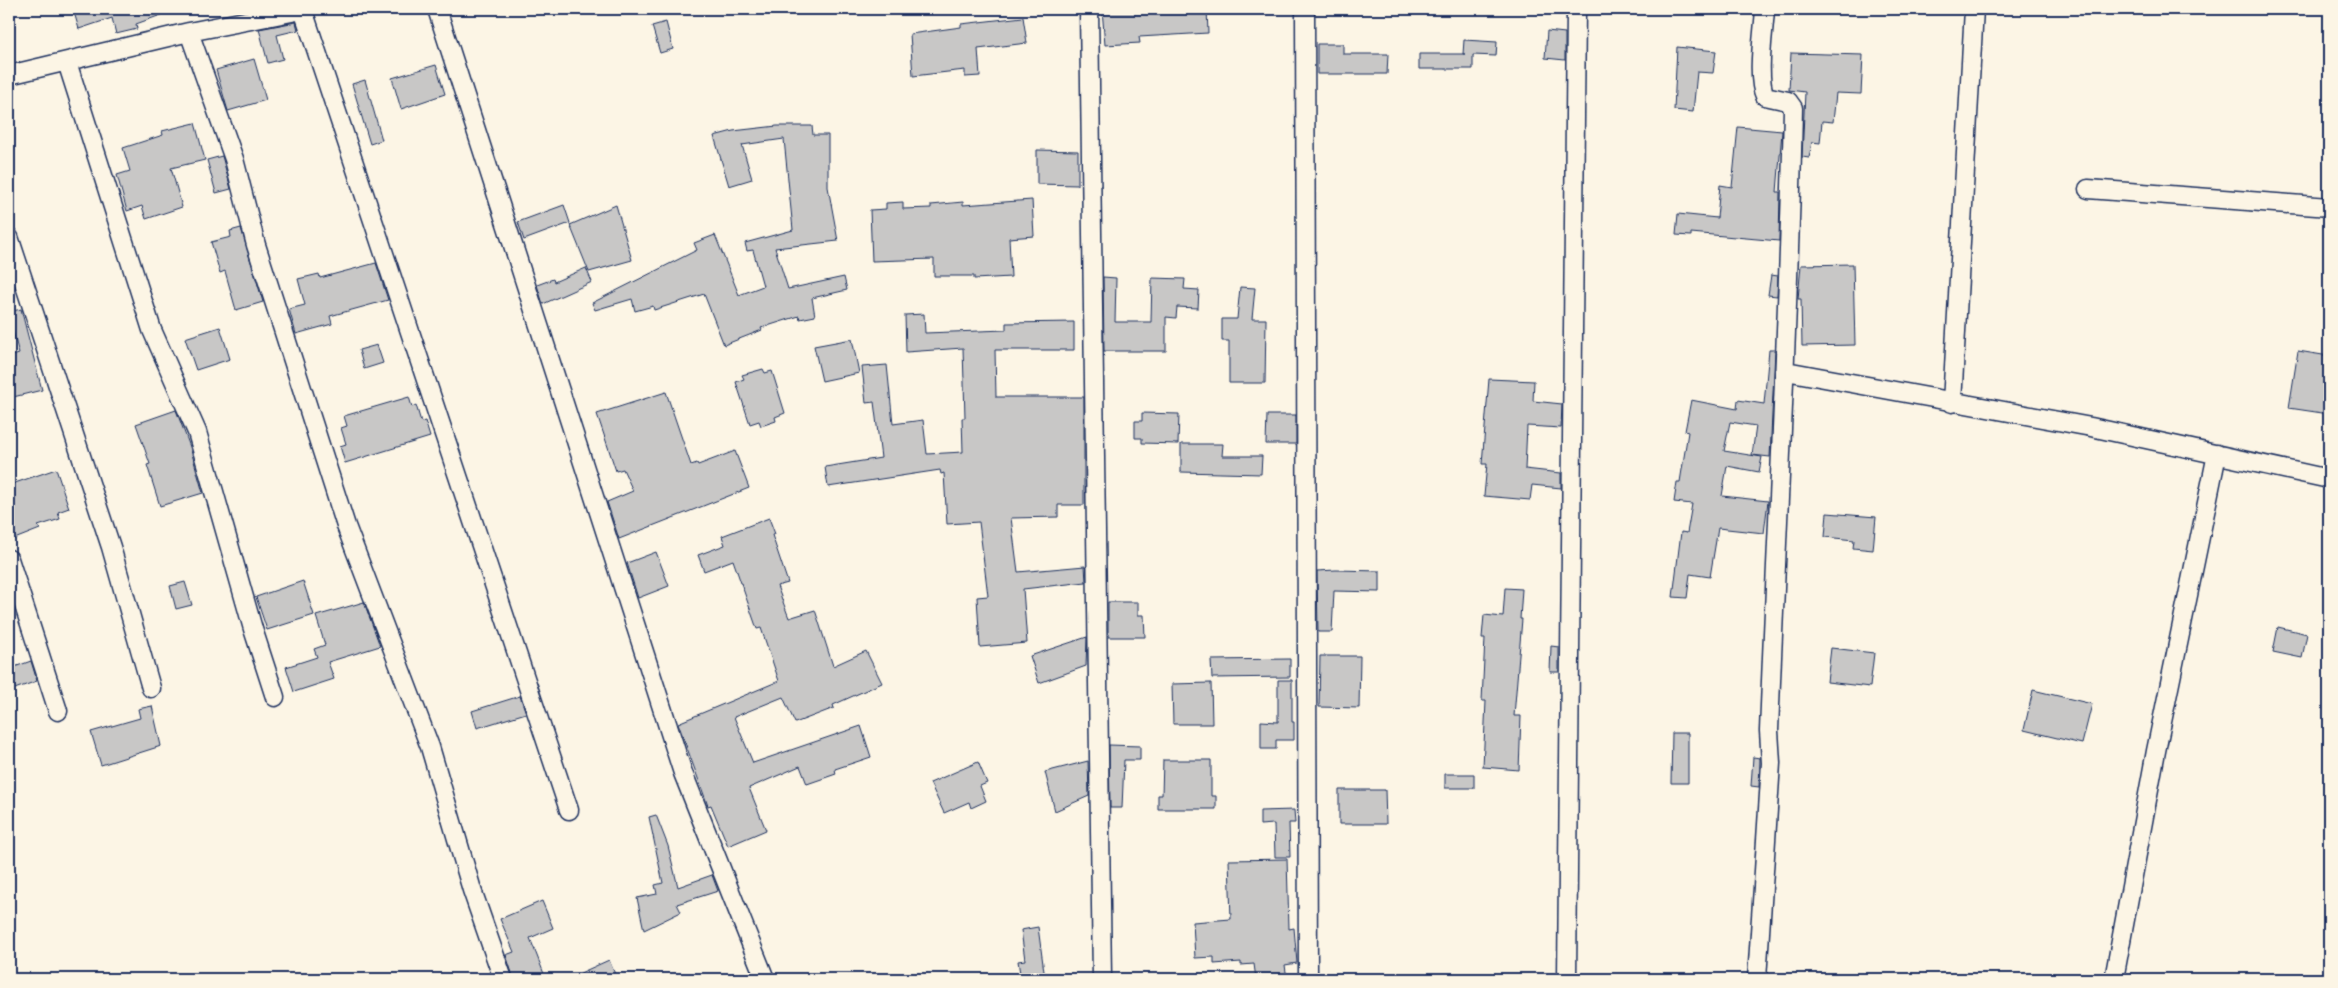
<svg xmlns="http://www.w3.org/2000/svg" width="2338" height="988" viewBox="0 0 2338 988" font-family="'Comic Neue',sans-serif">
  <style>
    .building { fill: #c8c7c6; stroke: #1b2f5e }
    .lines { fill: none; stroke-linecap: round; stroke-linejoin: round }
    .minor-casing { stroke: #1b2f5e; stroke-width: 21 }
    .minor { stroke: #fcf5e5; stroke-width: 18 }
  </style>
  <rect width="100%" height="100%" fill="#fcf5e5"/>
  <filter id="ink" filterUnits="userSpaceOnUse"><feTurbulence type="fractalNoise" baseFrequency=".02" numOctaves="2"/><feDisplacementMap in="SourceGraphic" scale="10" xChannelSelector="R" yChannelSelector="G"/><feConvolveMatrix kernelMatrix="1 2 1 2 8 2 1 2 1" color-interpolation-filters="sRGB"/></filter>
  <g filter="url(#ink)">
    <path class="building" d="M73 9H172V11L136 24 137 29 116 34 112 18 79 29Z
      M1102 9H1207L1208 33 1139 37 1140 43 1105 45Z
      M1023 17 1027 43 978 49 980 76 965 77V70L913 76 910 34 961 27V24Z
      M296 22 298 30 277 35 283 59 268 63 259 29Z
      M666 22 673 49 660 53 652 26Z
      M1547 31 1565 33V60L1545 58Z
      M1464 40 1497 42 1496 56 1473 55V69H1419V54H1465H1463Z
      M1317 44H1343V54H1388L1387 74H1317Z
      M1677 47 1716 51 1713 73 1697 72 1693 112 1674 110Z
      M1791 53 1863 55 1861 94 1836 93 1833 122 1822 121 1820 143 1812 142 1809 158 1802 157 1805 92 1789 90Z
      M254 59 266 100 228 111 216 70Z
      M436 65 445 94 401 109 392 78Z
      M365 80 382 140 370 144 352 84Z
      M195 123 205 160 171 168 182 207 146 219 142 206 127 211 117 175 130 171 123 148 163 135 162 131Z
      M777 126H812L813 135H828V187L838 241 775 248 788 289 844 277 847 290 812 298 815 316 800 319 799 316 761 328 762 330 724 345 704 294 654 310 653 306 635 311 632 299 595 310 592 303 697 250 694 243 715 235 739 295 763 286 753 250 747 251 745 243 793 230 784 139 742 145 752 179 729 186 714 136 733 131Z
      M1738 127 1782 131 1777 192H1780L1779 241 1691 233V236L1676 235 1678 214 1717 218 1720 185 1732 187Z
      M1037 150 1078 151V185L1037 184Z
      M222 156 231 189 216 193 207 160Z
      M1032 200 1034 236 1009 238 1011 277 974 279V276H934V259L872 261 870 210 886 209V203L903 202V209L931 208V205L963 202V205Z
      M564 205 570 223 524 240 518 222Z
      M616 205 632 260 589 272 570 225Z
      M241 228 263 302 236 310 225 271 220 273 211 242 231 237 230 231Z
      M376 263 388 300 330 316 332 324 296 334 289 309 305 305 298 279 319 274 320 278Z
      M1853 264 1855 345 1802 346 1801 299H1798L1801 265Z
      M586 268 592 282 543 304 537 285 553 279 554 282Z
      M1771 275 1778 276 1777 296 1768 295Z
      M1103 277 1116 278 1115 322H1151L1152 278 1185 279 1184 289 1199 290 1198 308 1177 307 1176 318 1166 317V351H1104Z
      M1240 287 1255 288 1252 319H1266L1265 383H1229V341H1222V319H1237Z
      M21 309 42 390 9 398V357L19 354 12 327H9V312Z
      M924 314 925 333 1006 330V323L1074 322V350H995L996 397H1084V505H1058V517L1011 518 1018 572 1085 566 1086 582 1023 589 1027 643 980 647 977 597 988 596 979 522 947 524 944 473 941 474 940 470 828 487 825 467 881 458 874 402 866 403 862 367 887 365 893 424 923 420 927 454 963 452 962 418H965L963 348 906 352 905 315Z
      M220 327 230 359 196 370 185 338Z
      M852 339 859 373 822 381 814 346Z
      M377 345 383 363 364 369 359 350Z
      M1769 350H1775L1770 457 1752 455 1756 426 1730 422 1724 451 1762 457 1759 472 1727 466 1722 496 1768 501 1764 533 1718 528 1710 577 1690 574 1687 598 1673 597 1681 532 1687 533 1692 504 1674 502 1677 482H1680L1688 432 1685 431 1691 400 1737 409 1738 400 1764 404Z
      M2298 351 2329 356V414L2289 408Z
      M763 369 765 373 772 371 785 413 775 417 776 421 761 426 759 421 750 424 736 382 744 379 742 375Z
      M1489 379 1534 381 1533 401 1562 404 1561 428 1527 426 1525 469 1561 473V488L1532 485 1530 500 1484 496 1487 464H1482Z
      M666 392 691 465 697 463 698 465 735 451 749 488 619 539 607 502 633 491 623 469 616 471 597 414Z
      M409 397 412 407 416 405 421 422 425 421 430 437 345 463 340 446 346 444 341 428 347 426 344 416Z
      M176 410 190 447 203 493 160 506 147 465 150 464 136 424Z
      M1142 413 1179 414 1178 444 1142 443V438H1135V421H1142Z
      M1267 415H1296V444H1266Z
      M1181 444H1223L1222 456H1262L1261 474 1181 472Z
      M56 469 69 508 58 512 60 519 38 526 40 529 12 540 9 530V485Z
      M1827 513 1876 517 1873 550 1853 548 1854 540 1825 537Z
      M769 518 775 534 772 535 788 583 777 586 789 618 815 610 833 666 866 651 882 683 833 705 834 708 795 723 783 697 734 717 753 763 861 726 871 757 835 769 836 774 807 784 800 766 749 788 766 830 728 846 711 805 708 806 678 723 779 681 761 628 757 629 733 560 704 571 698 555 725 545 722 536Z
      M656 552 669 586 638 598 627 563Z
      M1336 570 1380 571V592L1334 591 1332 632H1318L1317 571Z
      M303 581 314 615 267 630 256 597Z
      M185 582 192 605 176 609 170 586Z
      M1505 588 1522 589 1520 619H1522L1514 716H1521L1519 770 1483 767 1486 701H1482L1485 638H1482L1484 615 1503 617Z
      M364 602 380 646 328 662 334 679 294 692 286 667 317 657 314 649 325 645 316 616Z
      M1108 602H1138V615H1144L1145 637H1108Z
      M2278 627 2307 634 2302 658 2273 652Z
      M1087 637 1086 666 1039 683 1030 656Z
      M1551 646 1559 647V672H1550Z
      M1831 648 1874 653 1870 687 1827 682Z
      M1320 656H1360L1359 708 1319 707Z
      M1290 659V677L1212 678 1211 660Z
      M31 661 37 681 9 691V669Z
      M1278 680H1292V722H1294V740H1276V749H1261V721L1278 722Z
      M1211 683 1212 724H1173L1172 684Z
      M2033 690 2092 704 2082 744 2024 730Z
      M520 696 526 713 477 728 472 711Z
      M152 706 161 746 101 765 91 732 140 718 138 709Z
      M1672 733H1688V783H1671Z
      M1109 745 1140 746V760H1124L1122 808H1110Z
      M1753 757 1760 758 1759 787 1751 786Z
      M1163 760H1211V796H1216V809H1158V795H1162Z
      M1088 761 1089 796 1055 811 1045 772Z
      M978 762 987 783 980 786 986 801 971 808 969 802 944 813 930 783Z
      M1445 774H1474V788H1445Z
      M1339 790H1385L1386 824H1339Z
      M1294 810 1295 823H1289L1290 857H1275L1274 824 1260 825V811Z
      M656 815 668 846 678 887 712 875 718 891 677 904 681 912 644 930 637 898 657 894 655 885 663 883 649 817Z
      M1287 859 1289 929 1294 928 1297 963 1285 965 1287 979H1256L1254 964 1241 965V962L1214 964V957L1195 958 1193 922 1231 919 1229 860Z
      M542 901 553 928 530 938 546 979H514L506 955 514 952 500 919Z
      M1038 927 1045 979H1021L1018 961 1025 960 1021 930Z
      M609 960 617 979H567Z"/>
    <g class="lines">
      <defs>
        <path id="minor" d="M437 9 683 773 765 979
          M1089 9 1102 979
          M1305 9 1308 979
          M303 10 569 810
          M189 32 234 159 256 245 346 526 430 747 472 890 503 979
          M67 62 152 330 197 432 253 629 275 697
          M9 75 189 32 307 9
          M2088 189 2329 207
          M9 237 111 547 151 688
          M1786 371 2091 427 2329 479
          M1952 403 1974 9
          M9 559 58 711
          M1567 979 1576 9
          M1757 979 1771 763 1769 731C1777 523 1789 316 1793 108L1788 101 1765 96C1756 77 1764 30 1765 9
          M2114 979 2156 751 2217 454"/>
      </defs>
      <use href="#minor" class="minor-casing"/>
      <use href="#minor" class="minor"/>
    </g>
  </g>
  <rect width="2338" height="988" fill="none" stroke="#fcf5e5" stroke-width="30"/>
  <rect x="15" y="15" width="2308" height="958" fill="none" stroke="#1b2f5e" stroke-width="2" filter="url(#ink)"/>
</svg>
